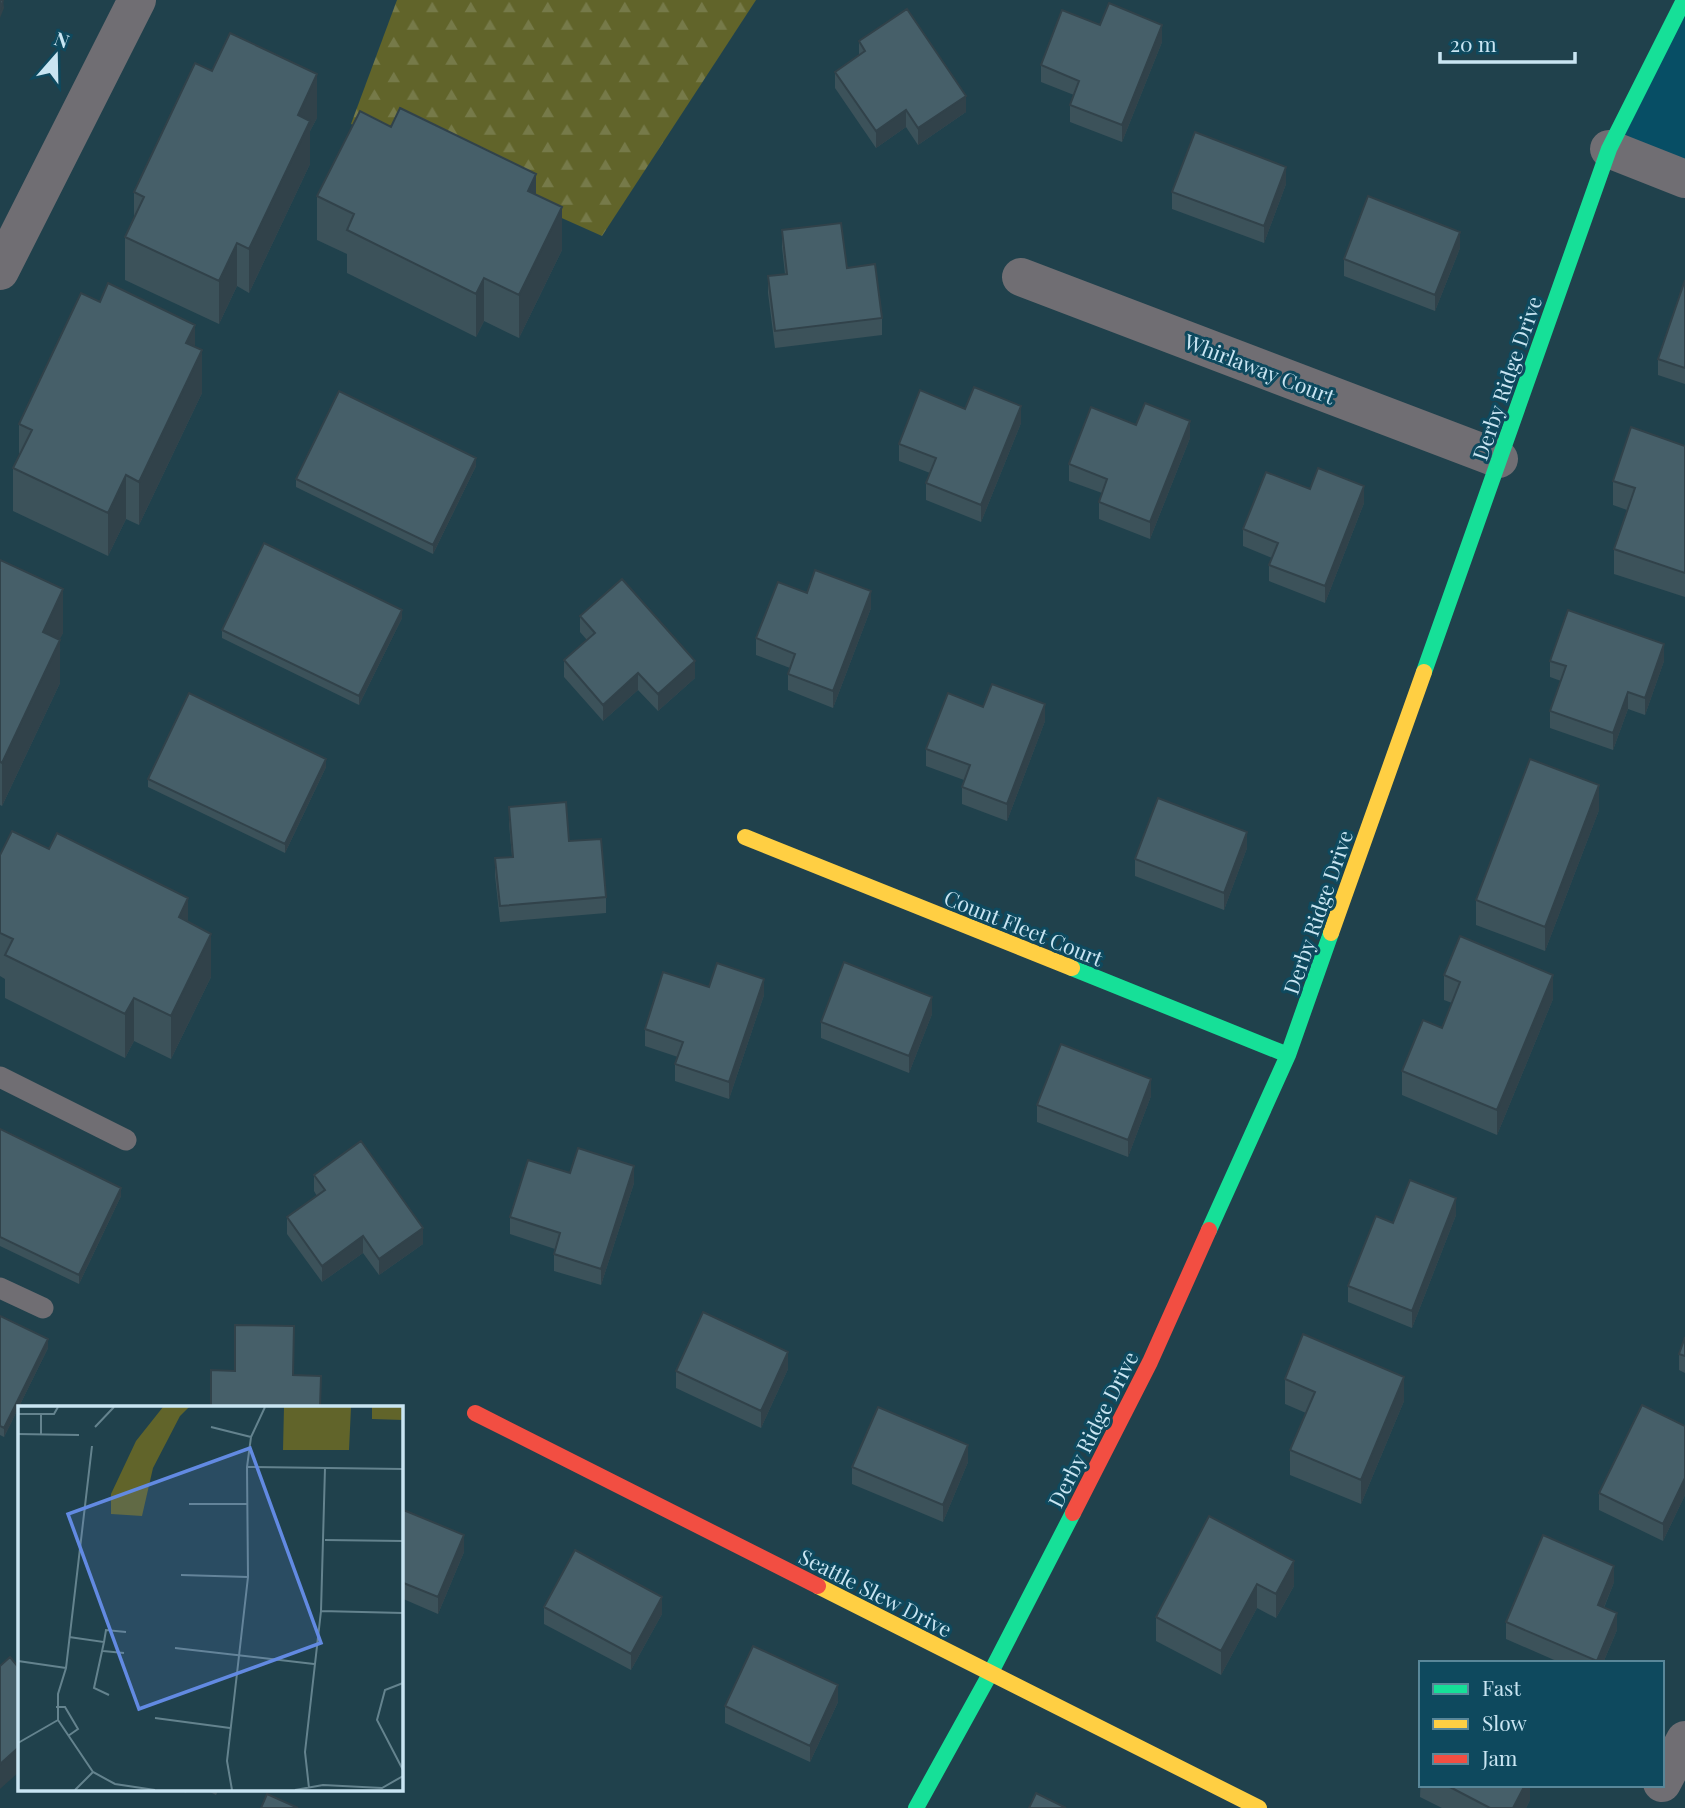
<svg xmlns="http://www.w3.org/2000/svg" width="1685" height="1808" viewBox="0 0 1685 1808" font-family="'Playfair Display',serif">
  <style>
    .built { fill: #074e65 }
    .forest { fill: url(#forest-firs) }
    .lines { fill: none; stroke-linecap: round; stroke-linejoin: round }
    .lane { stroke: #706e73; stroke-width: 21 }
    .street { stroke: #706e73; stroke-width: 38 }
    .fast { stroke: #16e098; stroke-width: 16 }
    .slow { stroke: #ffcf43; stroke-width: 16 }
    .jam { stroke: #f24e42; stroke-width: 16 }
    .wall { fill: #3c525a }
    .shaded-wall { fill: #31424a }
    .building { fill: #465f69; stroke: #31424a; stroke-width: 2 }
    .labels { text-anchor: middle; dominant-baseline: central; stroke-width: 6; stroke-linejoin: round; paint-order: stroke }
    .street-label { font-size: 21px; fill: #c9e5f2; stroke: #0e495e }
    .inset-road { fill: none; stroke: #64838e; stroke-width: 2 }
    .view { fill: #628ae2; fill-opacity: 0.15; stroke: #628ae2; stroke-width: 3.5 }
    .inset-edge { fill: none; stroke: #c9e5f2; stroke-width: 3.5 }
  </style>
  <defs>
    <pattern id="forest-firs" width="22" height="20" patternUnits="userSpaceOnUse" patternTransform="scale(1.75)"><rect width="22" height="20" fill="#61642a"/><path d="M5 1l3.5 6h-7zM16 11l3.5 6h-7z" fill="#767a49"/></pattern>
  </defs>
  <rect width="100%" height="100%" fill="#20414c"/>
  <path class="built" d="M1685 0V179L1609 149Z"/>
  <path class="forest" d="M397 0H756L602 236 351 124Z"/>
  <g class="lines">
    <path class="lane" d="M0 1077 126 1140
      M0 1288 43 1308"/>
    <path class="street" d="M1609 149 1685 179
      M0 271 137 0
      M1021 277 1499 459
      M1662 1783 1685 1740"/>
    <path class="fast" d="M1424 672 1609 149 1684 0
      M1072 968 1288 1055
      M1209 1230 1288 1055 1331 933
      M916 1808 990 1674 1073 1513"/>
    <path class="slow" d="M745 837 1072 968
      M1331 933 1424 672
      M818 1586 1259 1808"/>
    <path class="jam" d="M475 1413 818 1586
      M1073 1513 1150 1362 1209 1230"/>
  </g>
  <path class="wall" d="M859 41 966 112 918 145 906 127 876 148 835 88V72L859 55Z
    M1162 42 1122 142 1070 122V105L1074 95 1041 82V65Z
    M317 118 310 131V164L249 293 237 286 219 324 125 280V237L134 219V192Z
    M1286 184 1264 243 1172 209V192Z
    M536 194 562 250 519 338 484 321 476 337 347 273V254L317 240V196Z
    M782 230 847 268 882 318V335L775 348 768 293V276L785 274 782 247Z
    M1460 248 1435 311 1344 276V259Z
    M1685 280V384L1658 375V359Z
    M195 347 202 393 139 525 126 519 108 556 13 511V468L19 456V424Z
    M965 409 1021 423 981 522 926 500V483L930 473 899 461V444Z
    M1136 425 1190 438 1150 539 1099 519V502L1102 493 1069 481V464Z
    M1685 446V597L1614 574V549L1627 510 1613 505V481Z
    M476 466 433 554 296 487V479Z
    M1310 489 1364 503 1325 603 1269 581V565L1272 558 1243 546V529Z
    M0 560 63 633 59 639 60 683 2 806 0 805Z
    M807 593 871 608 833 708 788 690V674L790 668 756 655V638Z
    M580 616 695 678 658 711 638 690 603 721 564 677V660L587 640 580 632Z
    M402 618 359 705 222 638V630Z
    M1550 661H1664L1645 715 1628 709 1613 750 1550 728V711L1561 681 1550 677Z
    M983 707 1045 721 1007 821 962 804V787L964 780 926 766V749Z
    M326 767 285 853 148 787V779Z
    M509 807 569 841 606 897V913L500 922 495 875V858L512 857 509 824Z
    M1599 810 1545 951 1476 925V900Z
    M1247 848 1224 910 1135 876V859Z
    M0 855 188 922 211 977 171 1059 134 1041 125 1058 5 998V979L0 976Z
    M1444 975 1553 999 1497 1135 1402 1095V1071L1442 1028 1452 1003 1444 1000Z
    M709 987 764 995 729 1099 675 1081V1064L678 1057 645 1046V1029Z
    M932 1014 909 1073 821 1038V1022Z
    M1151 1096 1128 1157 1037 1122V1105Z
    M0 1129 121 1196 79 1284 0 1246Z
    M570 1173 634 1183 601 1285 554 1271V1254L555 1249 510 1234V1217Z
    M314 1175 423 1244 379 1275 363 1253 322 1282 287 1234V1217L317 1196 314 1191Z
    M1456 1215 1412 1328 1348 1302V1286L1393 1223Z
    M0 1316 48 1348 4 1437 0 1435Z
    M1685 1337V1373L1679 1370V1354Z
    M788 1369 761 1428 676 1388V1371Z
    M1285 1379 1404 1401 1361 1504 1290 1475V1450L1306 1413 1285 1404Z
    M1685 1426V1495L1663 1541 1599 1510V1493Z
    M968 1462 943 1522 852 1484V1467Z
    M401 1509 464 1552 438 1614 401 1598Z
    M1209 1516 1294 1586 1276 1618 1257 1608 1221 1675 1156 1641V1617Z
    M1614 1582 1604 1608 1617 1630 1603 1663H1561L1506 1639V1622Z
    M544 1607 662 1614 631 1670 544 1624Z
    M838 1702 810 1762 725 1723V1706Z
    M1421 1771V1785H1530V1800L1526 1808H1442L1420 1797Z
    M177 1789H188L186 1793Z
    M204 1789H219L216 1795Z"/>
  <path class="shaded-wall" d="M3 0 4 8 0 18V10Z
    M1162 25V42L1122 142V125Z
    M317 74V118L310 131V164L249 293V249L298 115Z
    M966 96V112L918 145V128Z
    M906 110V127L876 148V131Z
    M1286 167V184L1264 243V226Z
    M536 174V217L528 191Z
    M562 207V250L519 338V295Z
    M1460 232V248L1435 311V295Z
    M237 243V286L219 324V281Z
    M484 278V321L476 337V294Z
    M195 325V364L202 350V393L139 525V482L186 343Z
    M1021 406V423L981 522V505Z
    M1190 421V438L1150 539V522Z
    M476 458V466L433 554V545Z
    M126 475V519L108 556V513Z
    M1364 486V503L1325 603V586Z
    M63 589V633L43 675V632Z
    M871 591V608L833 708V691Z
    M402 610V618L359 705V696Z
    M60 640V683L2 806V763Z
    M1664 644V661L1645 715V698Z
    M695 661V678L658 711V694Z
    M638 673V690L603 721V705Z
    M1628 692V709L1613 750V733Z
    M1045 704V721L1007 821V804Z
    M326 759V767L285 853V844Z
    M1599 785V810L1545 951V927Z
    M1247 832V848L1224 910V893Z
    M188 898V941L179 917Z
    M211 934V977L171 1059V1016Z
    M1553 975V999L1497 1135V1110Z
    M764 979V995L729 1099V1082Z
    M932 997V1014L909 1073V1056Z
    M134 998V1041L125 1058V1014Z
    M1151 1079V1096L1128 1157V1140Z
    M634 1166V1183L601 1285V1269Z
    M121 1188V1196L79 1284V1275Z
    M1456 1198V1215L1412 1328V1311Z
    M423 1228V1244L379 1275V1259Z
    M363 1236V1253L322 1282V1266Z
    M48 1339V1348L4 1437V1428Z
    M788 1352V1369L761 1428V1411Z
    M1404 1377V1401L1361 1504V1480Z
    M968 1445V1462L943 1522V1505Z
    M1685 1478V1495L1663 1541V1524Z
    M464 1535V1552L438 1614V1597Z
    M1294 1561V1586L1276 1618V1594Z
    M1614 1566V1582L1598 1622V1605Z
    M1257 1584V1608L1221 1675V1651Z
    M662 1597V1614L631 1670V1654Z
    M1617 1613V1630L1603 1663H1597Z
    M838 1685V1702L810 1762V1746Z
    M19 1747V1772L0 1789V1764Z
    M1525 1785H1530V1800L1526 1808H1513Z"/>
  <path class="building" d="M0 0H3L0 10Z
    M1109 3 1162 25 1122 125 1070 105 1079 81 1041 65 1062 10 1100 25Z
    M907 9 966 96 918 128 906 110 876 131 835 72 865 51 859 41Z
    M230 33 317 74 298 115 310 121 249 249 237 243 219 281 125 237 144 197 134 192 195 63 212 71Z
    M400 108 536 174 528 191 562 207 519 295 484 278 476 294 347 230 354 214 317 196 360 111 391 127Z
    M1195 132 1286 167 1264 226 1172 192Z
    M1368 196 1460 232 1435 295 1344 259Z
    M841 223 847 268 875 264 882 318 775 331 768 276 787 274 782 230Z
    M1685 280V368L1658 359Z
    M108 283 195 325 186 343 202 350 139 482 126 475 108 513 13 468 32 430 19 424 81 293 100 302Z
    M974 387 1021 406 981 505 926 483 936 458 899 444 920 390 965 409Z
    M339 391 476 458 433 545 296 479Z
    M1145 403 1190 421 1150 522 1099 502 1107 479 1069 464 1091 407 1136 425Z
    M1631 427 1685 446V573L1614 549 1635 488 1613 481Z
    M1318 468 1364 486 1325 586 1269 565 1278 543 1243 529 1266 472 1310 489Z
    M264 543 402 610 359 696 222 630Z
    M0 560 63 589 43 632 60 640 2 763 0 762Z
    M815 570 871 591 833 691 788 674 795 654 756 638 778 582 807 593Z
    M622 579 695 661 658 694 638 673 603 705 564 660 595 633 580 616Z
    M1568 610 1664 644 1645 698 1628 692 1613 733 1550 711 1566 666 1550 661Z
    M992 684 1045 704 1007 804 962 787 970 765 926 749 948 693 983 707Z
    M189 693 326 759 285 844 148 779Z
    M1530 759 1599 785 1545 927 1476 900Z
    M1158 798 1247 832 1224 893 1135 859Z
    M566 802 569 841 601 839 606 897 500 906 495 858 513 857 509 807Z
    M12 831 49 849 57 833 188 898 179 917 211 934 171 1016 134 998 125 1014 5 955 13 939 0 933V855Z
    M1460 936 1553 975 1497 1110 1402 1071 1423 1020 1442 1028 1460 982 1444 975Z
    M844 962 932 997 909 1056 821 1022Z
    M717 963 764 979 729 1082 675 1064 683 1042 645 1029 663 972 709 987Z
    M1061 1044 1151 1079 1128 1140 1037 1105Z
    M0 1129 121 1188 79 1275 0 1237Z
    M361 1141 423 1228 379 1259 363 1236 322 1266 287 1217 325 1190 314 1175Z
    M578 1148 634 1166 601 1269 554 1254 560 1233 510 1217 528 1160 570 1173Z
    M1410 1180 1456 1198 1412 1311 1348 1286 1376 1216 1393 1223Z
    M703 1312 788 1352 761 1411 676 1371Z
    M0 1316 48 1339 4 1428 0 1426Z
    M235 1325 294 1326 293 1375 321 1376 320 1407H211V1370L235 1371Z
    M1303 1334 1404 1377 1361 1480 1290 1450 1315 1392 1285 1379Z
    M1685 1337V1356L1679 1354Z
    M1642 1405 1685 1426V1478L1663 1524 1599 1493Z
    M878 1407 968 1445 943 1505 852 1467Z
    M401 1509 464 1535 438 1597 401 1582Z
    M1209 1516 1294 1561 1276 1594 1257 1584 1221 1651 1156 1617Z
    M1543 1535 1614 1566 1598 1605 1617 1613 1597 1661 1506 1622Z
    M575 1550 662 1597 631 1654 544 1607Z
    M753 1646 838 1685 810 1746 725 1706Z
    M10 1657 19 1668V1747L0 1764V1666Z
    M1446 1785H1525L1513 1808H1490Z
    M1036 1793 1066 1808H1029Z
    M267 1794 298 1808H261Z"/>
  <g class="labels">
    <g class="street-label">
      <text transform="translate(1260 368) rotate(21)">Whirlaway Court</text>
      <text transform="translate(1506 378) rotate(-71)">Derby Ridge Drive</text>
      <text transform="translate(1317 912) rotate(-71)">Derby Ridge Drive</text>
      <text transform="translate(1024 927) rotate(22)">Count Fleet Court</text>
      <text transform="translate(1092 1429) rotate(-63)">Derby Ridge Drive</text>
      <text transform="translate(876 1592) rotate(27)">Seattle Slew Drive</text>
    </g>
  </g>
  <g transform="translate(18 1406)">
    <rect width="385" height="385" fill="#20414c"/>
    <path d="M145 1H171L162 10 135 62 124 110 93 108V88L118 35Z" fill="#61642a"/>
    <path d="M266 1H333L331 44H265ZM354 1H385V14L354 13Z" fill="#61642a"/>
    <path class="inset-road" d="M0 8H36L40 1M23 8V29M77 21 96 1M193 21 233 31M0 28 61 29M74 40 48 262 40 288V314L75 366 97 378 137 384M229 61 385 63M171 98H230M307 134 385 135M163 169 230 171M303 205 385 207M51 231 86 236 76 282 91 289M86 236 88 224 108 226M157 242 296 258M85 245 106 247M0 255 48 262M385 277 367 284 359 314 385 364M38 301H47L60 323 50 330M137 312 212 322M0 337 40 314M291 382 287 346 303 205 307 62M57 384 75 366M214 384 209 355 230 171 229 61 233 31 247 1M277 384 305 379 364 382 385 370"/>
    <path class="view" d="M232 42 303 237 121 303 50 108Z"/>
    <rect width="385" height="385" class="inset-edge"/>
  </g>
  <rect x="1419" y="1661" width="245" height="126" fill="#0e495e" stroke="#598799" stroke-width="2"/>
  <rect x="1433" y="1684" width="35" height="10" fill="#16e098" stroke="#598799" stroke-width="2"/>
  <text x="1482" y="1696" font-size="21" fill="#c9e5f2">Fast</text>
  <rect x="1433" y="1719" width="35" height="10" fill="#ffcf43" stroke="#598799" stroke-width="2"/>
  <text x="1482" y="1731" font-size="21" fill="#c9e5f2">Slow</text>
  <rect x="1433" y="1754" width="35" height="10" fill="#f24e42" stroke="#598799" stroke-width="2"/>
  <text x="1482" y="1766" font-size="21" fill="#c9e5f2">Jam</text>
  <g transform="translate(56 56) rotate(20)" stroke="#0e495e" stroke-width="5" paint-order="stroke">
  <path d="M0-5L12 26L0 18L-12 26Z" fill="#c9e5f2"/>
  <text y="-10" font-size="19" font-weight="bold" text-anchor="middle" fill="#c9e5f2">N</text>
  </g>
  <path d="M1440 52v10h135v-10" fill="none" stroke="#c9e5f2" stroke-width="3.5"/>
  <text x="1450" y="52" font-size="21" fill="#c9e5f2" stroke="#0e495e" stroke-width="5" paint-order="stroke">20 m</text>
</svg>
